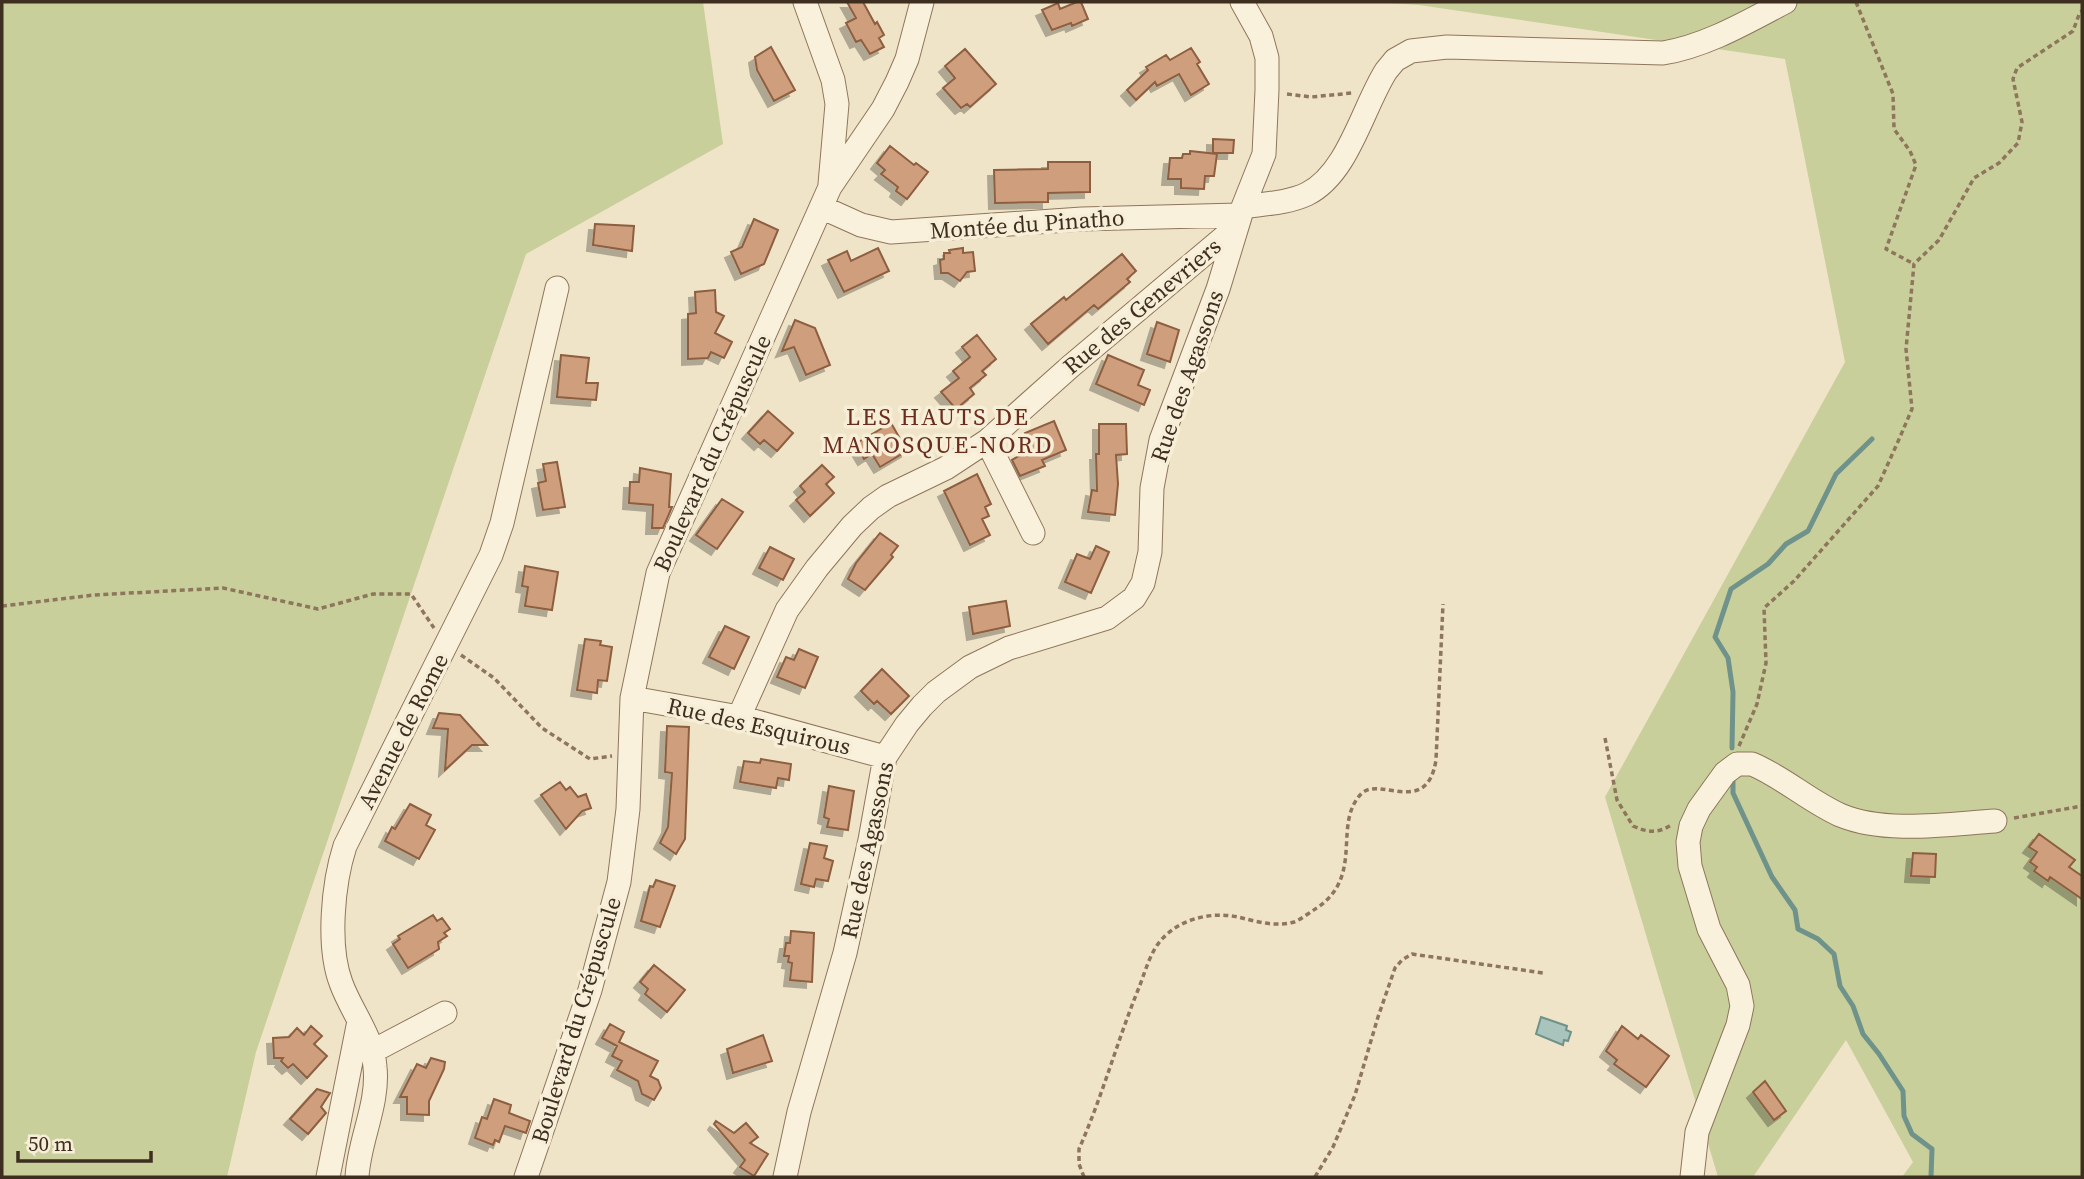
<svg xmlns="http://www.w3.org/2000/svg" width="2084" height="1179" viewBox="0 0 2084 1179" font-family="'Source Serif 4',serif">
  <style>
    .green { fill: #c9cf9b }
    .water { fill: #a9c4bc; stroke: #6f938a; stroke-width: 2 }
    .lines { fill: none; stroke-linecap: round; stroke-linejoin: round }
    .stream { stroke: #6f938a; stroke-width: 5 }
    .building { fill: #cf9f7d; stroke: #8d5f41; stroke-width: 2; filter: url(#shadow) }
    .minor-casing { stroke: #8d765c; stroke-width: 25 }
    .path { stroke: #8d765c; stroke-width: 3.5; stroke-dasharray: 5 3.5; stroke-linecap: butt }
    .minor { stroke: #faf1dc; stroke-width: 23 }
    .labels { text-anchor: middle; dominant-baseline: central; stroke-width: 7; stroke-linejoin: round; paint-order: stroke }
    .street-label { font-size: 23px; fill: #3d2e20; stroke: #f7eed8 }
    .neighbourhood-label { font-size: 24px; letter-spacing: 2px; fill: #6b2e1e; stroke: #f7eed8 }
  </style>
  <defs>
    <filter id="shadow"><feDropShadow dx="-6" dy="6" stdDeviation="0" flood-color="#0004"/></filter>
  </defs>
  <rect width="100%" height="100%" fill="#f0e4c8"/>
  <path class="green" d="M2 2H703L723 144 526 254 256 1052 227 1177H2Z
    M1373 2H2082V1177H1902L1913 1162 1846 1040 1753 1177H1718L1605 797 1845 362 1785 59 1419 5Z"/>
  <path class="water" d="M1541 1017 1567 1026 1566 1030 1571 1032 1568 1041 1564 1040 1563 1045 1536 1034Z"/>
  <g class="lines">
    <path class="stream" d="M1732 748 1733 692 1728 658 1715 637 1731 589 1768 564 1786 544 1808 531 1836 474 1872 439
      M1733 780V793L1772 877 1795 910 1798 929 1818 939 1834 954 1840 986 1853 1006 1863 1034 1879 1054 1903 1091 1904 1116 1912 1134 1932 1149 1931 1177"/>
  </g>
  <path class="building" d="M847 2H863L875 24 877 22 884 35 879 38 884 47 870 54 861 40 856 42 846 23 856 18Z
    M1077 2H1081L1088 19 1072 26 1071 23 1052 30 1042 10 1058 3 1060 9Z
    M771 47 795 90 774 101 757 70 755 57Z
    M1191 48 1200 62 1197 64 1209 84 1191 95 1179 74 1157 86 1155 82 1136 100 1127 90 1148 70 1146 67 1166 55 1170 60Z
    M965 49 996 84 970 107 967 104 961 108 943 88 955 78 945 66Z
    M1213 139 1234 140 1233 153H1213Z
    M890 146 914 165 916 163 928 172 907 199 896 191 898 187 881 174 885 170 877 163Z
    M1190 151 1217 154 1214 176H1205L1204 189 1181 188V179H1168L1170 158H1182L1183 154H1190Z
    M1048 162H1090V192L1048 193V202L995 203 994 170 1048 169Z
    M754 219 778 230 764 264 741 274 731 252 742 247Z
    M595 224 634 226 632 251 593 245Z
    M878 248 889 271 844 292 828 260 847 251 851 261Z
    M963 248V253L973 252 975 271 967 272 960 281 948 273H941L940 260 944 259V253H950L949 250Z
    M1122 254 1136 271 1127 279 1130 282 1098 309 1094 305 1048 344 1031 324 1064 297 1066 300Z
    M715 290 716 312 724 316 715 333 732 342 724 358 711 352 708 358 688 359V314L696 313 695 292Z
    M795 320 815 328 830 365 806 375 794 347 782 351Z
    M1157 322 1179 330 1170 362 1147 354Z
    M977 335 996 359 982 371 986 375 970 388 974 394 956 409 941 392 959 378 953 371 970 357 962 347Z
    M561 355 589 358 586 383H598L596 400 557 397Z
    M1108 355 1144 370 1138 385 1150 390 1144 405 1096 384Z
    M768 411 793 433 777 451 764 440 760 444 748 433Z
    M1054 421 1066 450 1042 460 1045 466 1020 476 1012 460 1031 449 1025 433Z
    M891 423 907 451 880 467 872 454 864 459 855 444Z
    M1099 424H1126L1127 454 1116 455 1118 484 1115 515 1088 512 1092 490 1097 491 1096 454H1099Z
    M557 462 565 507 543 510 538 483 546 481 543 464Z
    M822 465 834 477 826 484 834 493 810 516 796 500 805 492 800 486Z
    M640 468 671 474 669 507H672L663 528H652L653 505 629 503 630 482H639Z
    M977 474 991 504 985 507 989 516 982 519 990 535 970 545 944 491Z
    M722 499 743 512 717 549 696 535Z
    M880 533 898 546 891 555 893 557 865 590 848 579 856 563Z
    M1096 546 1109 552 1091 593 1065 582 1077 554 1090 559Z
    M770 547 794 559 783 580 759 568Z
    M525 566 558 572 552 610 525 606 528 587 522 586Z
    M1006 601 1010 626 973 634 969 607Z
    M725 626 749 637 734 669 709 657Z
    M585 639 601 641 600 645 612 647 607 681 598 680 597 693 577 690Z
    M799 649 818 657 805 688 777 677 786 657 794 660Z
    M882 669 909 696 891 714 877 701 874 704 861 691Z
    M439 713 460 715 487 745H472L445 770 448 729 433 728Z
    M667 726 689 727 685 839 676 854 660 843 668 827 672 773 665 772Z
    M761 759 791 764 789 780 778 778 776 788 740 782 744 761 760 763Z
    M560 782 566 790 570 787 578 797 586 794 591 808 582 811 566 829 541 795Z
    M829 786 854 791 848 830 827 827 829 819 824 817Z
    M410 804 431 815 426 825 435 830 419 859 385 841 392 827 395 829Z
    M2039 834 2075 860 2069 867 2082 876V899L2050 877 2048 881 2034 871 2037 867 2030 862 2037 852 2029 847Z
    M810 843 827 846 824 858 833 861 828 881 816 879 814 887 801 884Z
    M1913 853 1936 854 1935 877 1911 876Z
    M656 880 675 886 660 927 641 921 650 886 653 887Z
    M433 915 437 921 442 918 450 929 444 933 447 936 438 942 439 949 408 968 393 944 400 939 398 936Z
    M791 931 814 933 812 982 790 980 792 963 788 962 789 956H784L786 943H790Z
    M654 965 685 990 667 1012 645 994 648 989 640 982Z
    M610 1024 624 1032 619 1042 658 1061 650 1076 658 1080 661 1088 654 1100 642 1094 638 1081 617 1070 622 1061 612 1056 617 1046 602 1038Z
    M311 1026 322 1036 314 1044 327 1056 307 1078 293 1064 288 1068 281 1061 283 1058H274L273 1038 289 1037 297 1028 304 1035Z
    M1622 1026 1638 1039 1641 1035 1669 1056 1646 1087 1614 1064 1617 1060 1606 1051Z
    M763 1035 772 1061 733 1073 727 1049Z
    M431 1058 445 1062 444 1069 429 1101V1115L407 1114V1097H400L417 1064 426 1068Z
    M1765 1081 1786 1111 1774 1120 1753 1092Z
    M317 1089 330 1093 321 1107 326 1113 308 1134 290 1119Z
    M494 1099 511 1105 509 1113 530 1121 526 1133 505 1126 499 1142 495 1140 493 1145 475 1138 482 1117 487 1119Z
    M716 1121 734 1133 746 1123 758 1137 750 1143 768 1154 754 1176 740 1167 745 1160 714 1124Z"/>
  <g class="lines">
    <defs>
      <path id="minor" d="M805 2 833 80 837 104 830 184
        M1242 2 1261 36 1267 58V90L1264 154 1243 207
        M821 207 861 225 891 232 1082 219 1239 215
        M987 441 1033 533
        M632 698 739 717 885 757
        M739 717 787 610 817 568 852 526 871 508 888 496 946 468 987 441 1071 366 1235 228
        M373 1051 445 1013
        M328 1177 359 1021
        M357 1177C359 1140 379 1104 375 1067 373 1037 351 1011 341 983 327 946 333 883 345 846L491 555 502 523 557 288
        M526 1177 590 990 619 882 628 809 632 698 658 573 830 187 883 109 897 82 907 59 922 2
        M785 1177 799 1112 845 953 870 840 885 757 907 724 922 706 936 692 970 667 1009 648 1107 618 1134 598 1143 583 1150 552 1152 488 1161 440 1218 289 1243 207C1263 204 1288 203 1307 194 1348 174 1363 107 1386 71L1395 60 1411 51 1447 47 1663 53C1706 46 1747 22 1785 2
        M1692 1177 1697 1132 1738 1025 1742 1006 1738 985 1709 929 1690 866 1688 842 1691 826 1699 809 1725 773 1737 764H1752C1783 777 1809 801 1840 815 1885 834 1948 824 1995 821"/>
    </defs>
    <use href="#minor" class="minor-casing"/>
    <path class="path" d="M1856 2 1893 94 1894 129 1910 151 1916 165 1886 249 1914 264
      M1287 94 1311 97 1352 93
      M2 606 94 595 223 588 318 609 373 594H411L434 628
      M461 655 494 678 542 728 590 759 612 756
      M1605 738 1617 800 1633 826C1646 832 1658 834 1671 825
      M1739 746 1757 704 1766 663 1764 608 1794 581 1878 486 1900 437 1912 409 1906 349 1914 264 1939 240 1974 178 1999 163 2018 143 2022 122 2013 79 2017 68 2073 31 2080 12 2082 11
      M2014 818 2082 806
      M1084 1177 1079 1164V1149C1102 1097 1117 1042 1138 990 1145 973 1150 951 1163 938 1183 917 1215 911 1242 918 1258 922 1277 927 1294 922 1302 919 1310 912 1317 908 1365 875 1332 825 1361 794 1379 775 1427 818 1436 760L1443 604
      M1315 1177 1333 1147 1355 1095 1378 1017 1395 968 1402 960 1412 954 1543 973"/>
    <use href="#minor" class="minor"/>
  </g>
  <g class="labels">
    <g class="street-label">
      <text transform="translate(1027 224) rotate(-4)">Montée du Pinatho</text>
      <text transform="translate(1142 306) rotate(-40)">Rue des Genevriers</text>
      <text transform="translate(1187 376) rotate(-71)">Rue des Agassons</text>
      <text transform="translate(712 453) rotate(-66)">Boulevard du Crépuscule</text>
      <text transform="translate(759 726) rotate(13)">Rue des Esquirous</text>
      <text transform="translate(403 731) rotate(-63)">Avenue de Rome</text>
      <text transform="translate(867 850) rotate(-78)">Rue des Agassons</text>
      <text transform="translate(576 1020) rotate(-73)">Boulevard du Crépuscule</text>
    </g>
    <g class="neighbourhood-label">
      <text x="938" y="416">LES HAUTS DE<tspan x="938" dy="28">MANOSQUE-NORD</tspan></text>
    </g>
  </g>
  <rect width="2084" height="1179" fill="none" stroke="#3d2e20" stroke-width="7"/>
  <path d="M18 1151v10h133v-10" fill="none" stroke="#3d2e20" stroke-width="3.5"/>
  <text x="28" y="1151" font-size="21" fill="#3d2e20" stroke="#f7eed8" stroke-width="5" paint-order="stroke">50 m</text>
</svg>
